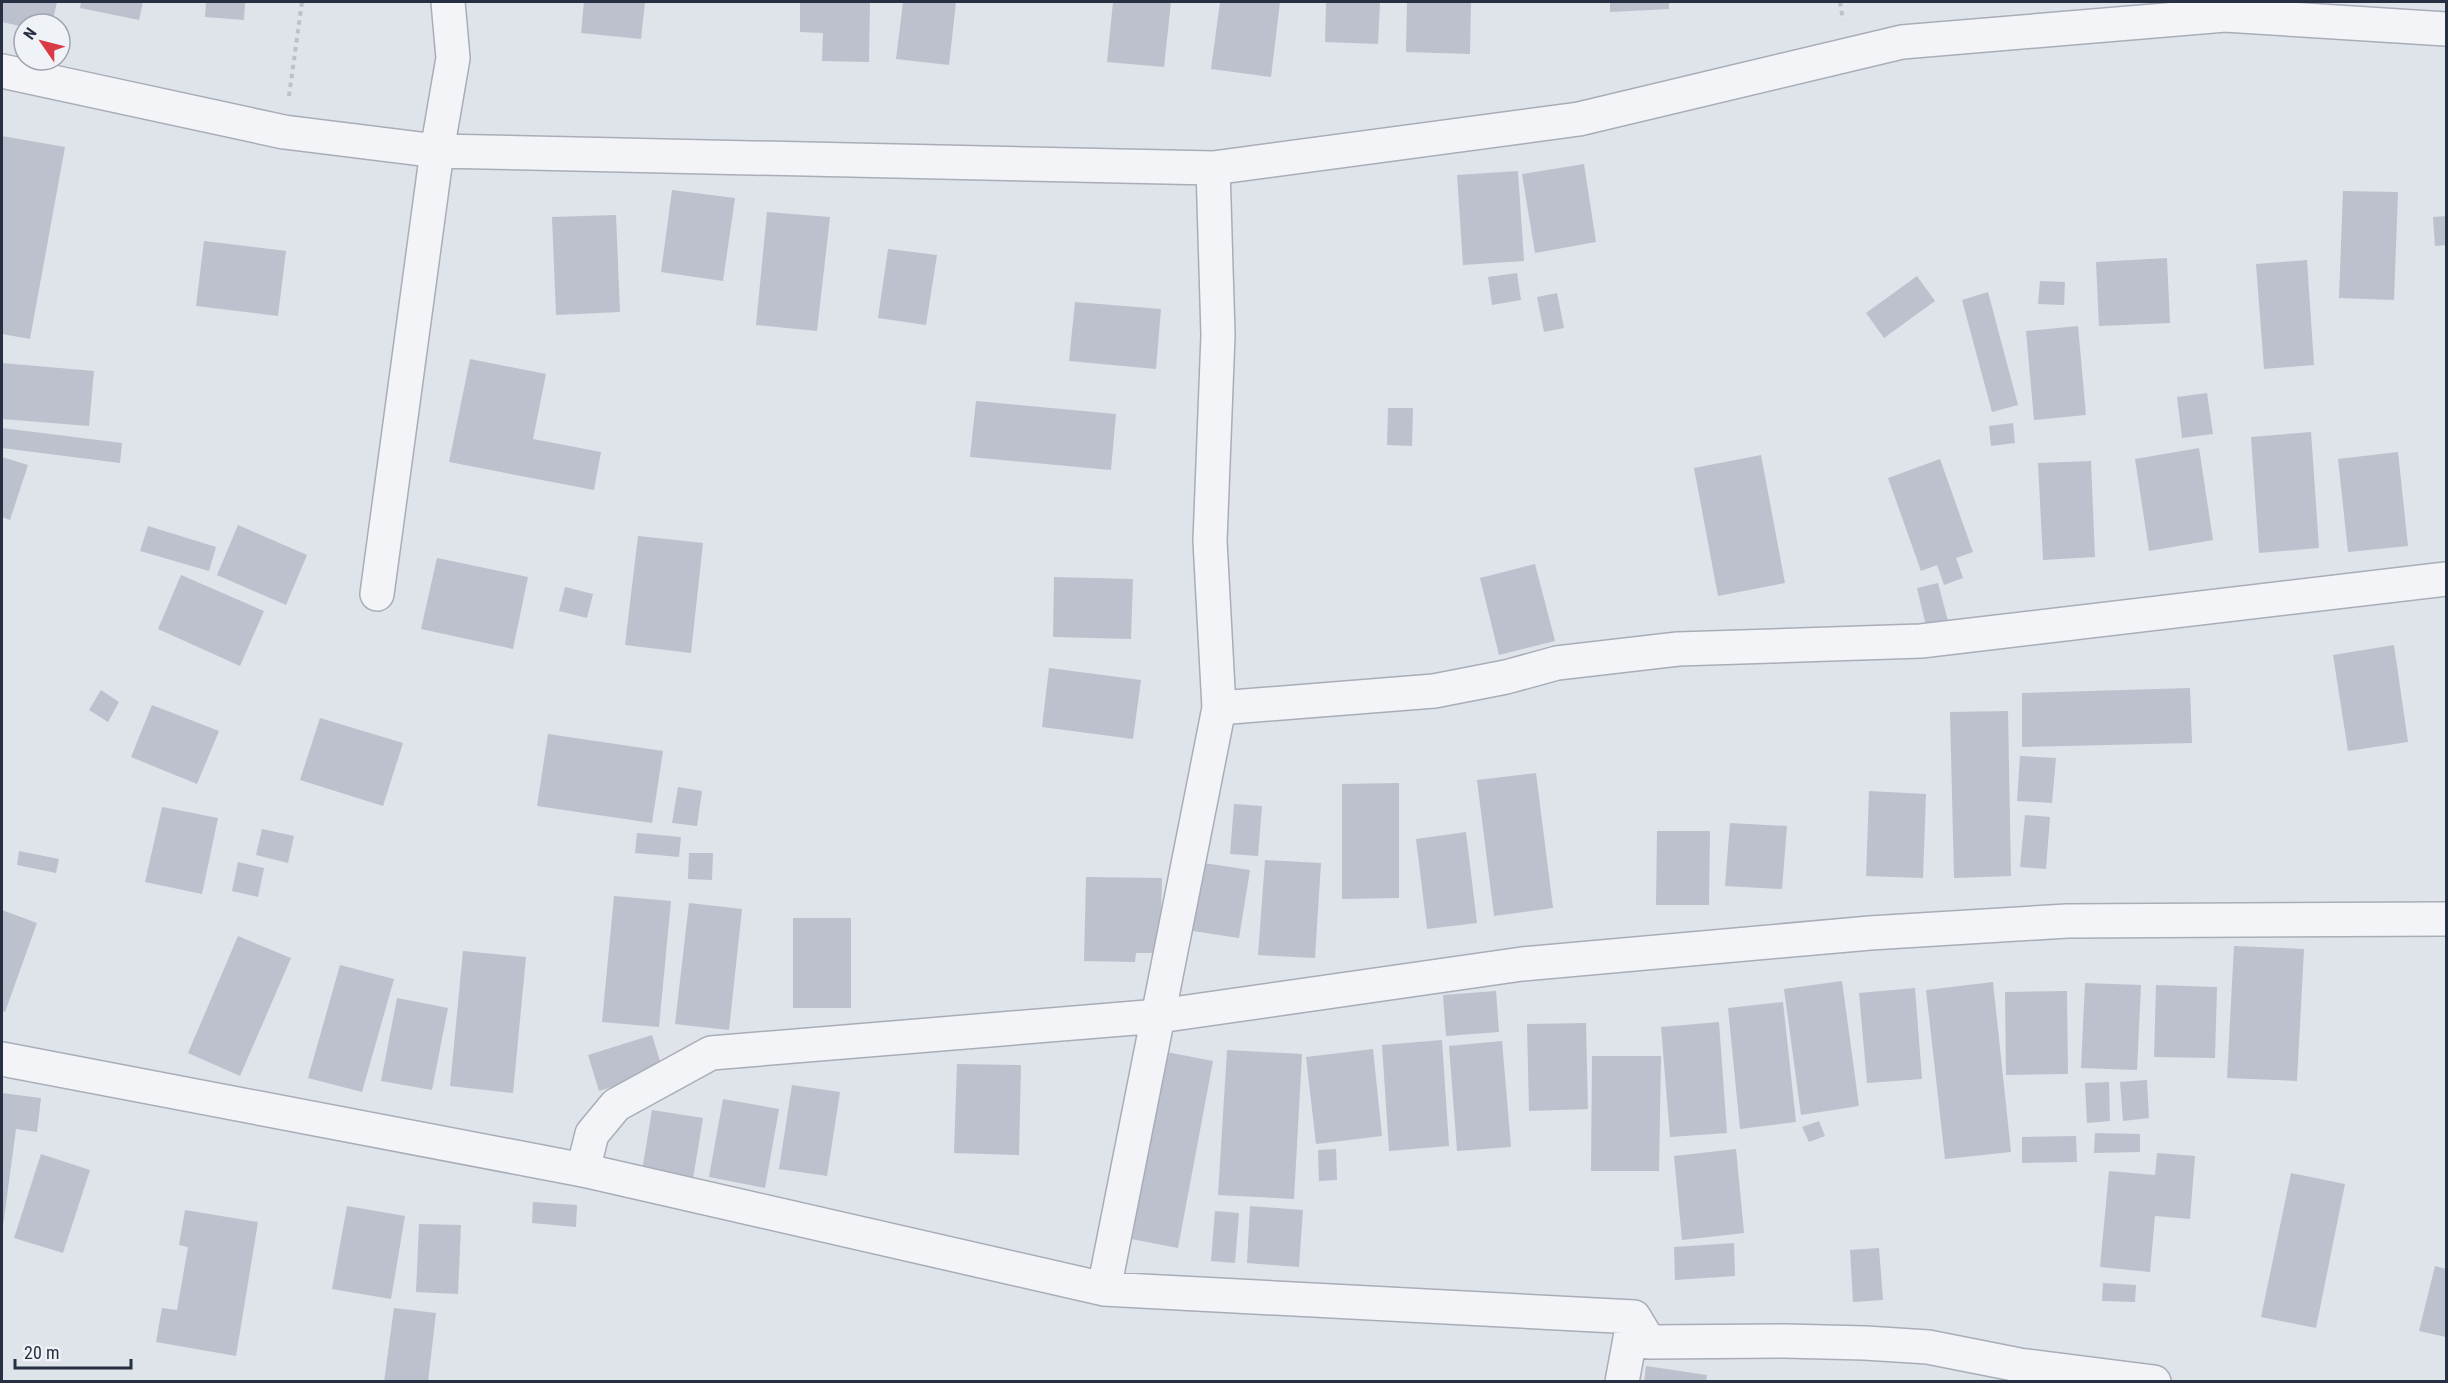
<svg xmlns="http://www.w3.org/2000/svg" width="2448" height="1383" viewBox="0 0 2448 1383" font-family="'Roboto Condensed',sans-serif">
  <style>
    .building { fill: #bcc1cd }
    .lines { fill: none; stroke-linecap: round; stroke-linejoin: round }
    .street-casing { stroke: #a8adb8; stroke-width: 36 }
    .path { stroke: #bec1c9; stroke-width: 4; stroke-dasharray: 4.5 4.5; stroke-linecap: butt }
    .street { stroke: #f3f4f8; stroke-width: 33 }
  </style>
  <rect width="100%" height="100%" fill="#dfe3ea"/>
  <path class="building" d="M2 2H57L52 24H24V27L2 22Z
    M81 2H143L139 20 80 8Z
    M206 2H245L244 20 205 17Z
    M584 2H645L641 39 581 33Z
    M800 2H870L869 62 822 61 823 33 800 32Z
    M903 2H956L949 65 896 59Z
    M1113 2H1171L1164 67 1107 62Z
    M1220 2H1280L1271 77 1211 69Z
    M1326 2H1380L1378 44 1325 42Z
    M1407 2H1471L1470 54 1406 52Z
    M1610 2H1669V9L1610 12Z
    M2 136 65 147 30 339 2 334Z
    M1584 164 1596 242 1535 253 1522 174Z
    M1518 171 1524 261 1463 265 1457 175Z
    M672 190 735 198 723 281 661 272Z
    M2343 191 2398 192 2394 300 2339 298Z
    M767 212 830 217 817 331 756 325Z
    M616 215 620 312 556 315 552 217Z
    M2446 216V245L2435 246 2433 217Z
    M204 241 286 251 278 316 196 306Z
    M888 249 937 255 926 325 878 318Z
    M2167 258 2170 323 2099 326 2096 262Z
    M2307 260 2314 365 2264 369 2256 264Z
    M1517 273 1521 300 1492 305 1488 277Z
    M1917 276 1935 301 1884 338 1866 313Z
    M2040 281 2065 282 2064 305 2038 304Z
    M1988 292 2018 405 1992 412 1962 300Z
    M1557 293 1564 328 1544 332 1537 297Z
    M1075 302 1161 309 1156 369 1069 361Z
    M2078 326 2086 415 2034 420 2026 331Z
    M470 359 546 374 533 439 601 452 594 490 449 462Z
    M2 363 94 371 89 426 2 419Z
    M2207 393 2213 434 2182 438 2177 397Z
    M976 401 1116 414 1111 470 970 457Z
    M1388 408H1413L1412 446 1387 445Z
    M2013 423 2015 443 1991 446 1989 426Z
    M2 428 122 443 120 463 2 448Z
    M2311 432 2319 548 2259 553 2251 437Z
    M2199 448 2213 540 2149 551 2135 459Z
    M2398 452 2408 546 2348 552 2338 459Z
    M1761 455 1785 583 1718 596 1694 468Z
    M2 457 28 465 10 520 2 517Z
    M1940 459 1973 552 1956 558 1963 578 1944 585 1937 565 1921 571 1888 478Z
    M2091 461 2095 557 2043 560 2038 463Z
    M238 525 307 555 286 605 217 575Z
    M148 526 216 547 209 571 140 551Z
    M638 536 703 543 691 653 625 645Z
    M437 558 528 577 513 649 421 629Z
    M1535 564 1555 641 1499 655 1480 578Z
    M181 575 264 611 240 666 158 629Z
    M1054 577 1133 579 1131 639 1053 637Z
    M1938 583 1948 621 1926 626 1917 588Z
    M565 587 593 594 587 618 559 611Z
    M2394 645 2408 742 2348 751 2333 655Z
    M1049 668 1141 680 1133 739 1042 727Z
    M2190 688 2192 743 2022 747V693Z
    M101 690 119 702 108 722 89 710Z
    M152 705 219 731 197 784 131 757Z
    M2008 711 2011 876 1954 878 1950 712Z
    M320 718 403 743 383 806 300 780Z
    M548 734 663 751 652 823 537 806Z
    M2020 756 2056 758 2052 803 2017 801Z
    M1536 773 1553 908 1494 916 1477 780Z
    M1399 783V898L1342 899V784Z
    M678 787 702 791 697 826 672 823Z
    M1869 791 1926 794 1923 878 1866 876Z
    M1234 804 1262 806 1258 856 1230 854Z
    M162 807 218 818 202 894 145 882Z
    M2025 815 2050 817 2046 869 2020 867Z
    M1730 823 1787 826 1782 889 1725 886Z
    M262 829 294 836 288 863 256 855Z
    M1657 831H1710L1709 905H1656Z
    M1466 832 1477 923 1427 929 1416 839Z
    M637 833 681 837 679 857 635 853Z
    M19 851 59 859 56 873 17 865Z
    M689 853H713L712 880 688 879Z
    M1265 860 1321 863 1315 958 1258 955Z
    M238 862 264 868 258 897 232 891Z
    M1197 862 1250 870 1239 938 1186 930Z
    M1086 877 1162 878 1160 953H1136L1135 962 1084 961Z
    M614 896 671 901 659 1027 602 1022Z
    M689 903 742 909 729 1030 675 1024Z
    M2 910 37 923 5 1012 2 1011Z
    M793 918H851V1008H793Z
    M238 936 291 958 240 1076 188 1053Z
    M2234 946 2304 949 2297 1081 2227 1078Z
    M463 951 526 957 513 1093 450 1086Z
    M340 965 394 979 362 1092 308 1078Z
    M1842 981 1859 1106 1801 1115 1784 989Z
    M1993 982 2011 1152 1945 1159 1926 990Z
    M2085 983 2141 985 2137 1070 2081 1068Z
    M2156 985 2217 987 2215 1058 2154 1057Z
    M1915 988 1922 1079 1867 1083 1859 993Z
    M1496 991 1499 1032 1446 1036 1443 995Z
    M2067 991 2068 1074 2006 1075 2005 992Z
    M397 998 448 1008 432 1090 381 1081Z
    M1783 1002 1796 1122 1740 1129 1728 1008Z
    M1719 1022 1727 1133 1670 1137 1661 1027Z
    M1586 1023 1588 1109 1529 1111 1527 1024Z
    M652 1035 663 1071 599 1091 588 1055Z
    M1442 1040 1449 1146 1389 1151 1382 1045Z
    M1502 1041 1511 1147 1457 1151 1449 1046Z
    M1373 1049 1382 1136 1316 1144 1306 1057Z
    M1227 1050 1302 1054 1294 1199 1218 1195Z
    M1161 1051 1213 1061 1178 1248 1126 1238Z
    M1592 1056H1661L1659 1171H1591Z
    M957 1064 1021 1065 1019 1155 954 1153Z
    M2147 1080 2149 1118 2123 1121 2120 1082Z
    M2109 1082 2110 1121 2087 1123 2085 1083Z
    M792 1085 840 1092 827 1176 779 1169Z
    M2 1093 41 1098 37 1132 16 1129 3 1226Z
    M723 1099 779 1109 765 1188 709 1177Z
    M652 1110 703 1118 692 1185 641 1177Z
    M1819 1121 1825 1136 1809 1142 1802 1127Z
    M2095 1133 2140 1134V1152L2094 1153Z
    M2076 1136 2077 1162 2022 1163V1137Z
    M1336 1149 1337 1180 1319 1181 1318 1150Z
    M1736 1149 1744 1233 1682 1240 1674 1156Z
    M2157 1153 2195 1156 2190 1219 2155 1216 2150 1272 2100 1267 2109 1171 2155 1175Z
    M41 1154 90 1170 63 1253 14 1238Z
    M2291 1173 2345 1184 2316 1328 2261 1317Z
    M533 1202 577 1205 576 1227 532 1223Z
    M347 1206 405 1216 391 1299 332 1289Z
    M1250 1206 1303 1210 1299 1267 1247 1263Z
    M185 1210 258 1222 236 1356 156 1342 162 1308 177 1310 188 1247 179 1245Z
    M1215 1211 1239 1213 1235 1263 1211 1261Z
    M419 1224 461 1225 458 1294 416 1292Z
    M1734 1243 1735 1276 1675 1280 1674 1247Z
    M1879 1248 1883 1300 1853 1302 1850 1250Z
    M2435 1266 2446 1269V1337L2419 1331Z
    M2103 1283 2136 1285 2135 1302 2102 1301Z
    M394 1308 436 1313 428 1382H384Z
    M1646 1366 1707 1375 1706 1382H1644Z"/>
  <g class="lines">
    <defs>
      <path id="street" d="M2 71 284 132 437 151 1213 168 1579 119 1902 42 2225 15 2446 29
        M377 594 437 151 453 58 448 2
        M1219 708 1434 691 1506 677 1557 663 1678 649 1921 641 2446 579
        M2 1059 583 1170 1104 1289 1634 1317 1649 1342 1784 1341 1865 1343 1928 1347 2019 1365 2154 1382
        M583 1170 592 1134 616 1105 711 1053 1159 1016 1522 964 1870 933 2067 921 2446 919
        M1104 1289 1219 708 1210 541 1218 335 1213 168
        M1622 1382 1634 1317"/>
    </defs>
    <use href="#street" class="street-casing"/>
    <path class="path" d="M1840 2 1843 20
      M289 96 302 2"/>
    <use href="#street" class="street"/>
  </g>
  <rect width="2448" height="1383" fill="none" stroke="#272f42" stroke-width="6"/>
  <g transform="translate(42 42) rotate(305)"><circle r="28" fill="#eff2f7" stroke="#9fa4af" stroke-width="1.5"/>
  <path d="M0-4.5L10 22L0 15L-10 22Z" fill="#d93b46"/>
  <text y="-9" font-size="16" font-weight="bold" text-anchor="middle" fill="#272f42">N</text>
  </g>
  <path d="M15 1359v9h116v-9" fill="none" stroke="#272f42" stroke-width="3"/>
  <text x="24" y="1359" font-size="18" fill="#272f42" stroke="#eff2f7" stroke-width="4.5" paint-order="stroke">20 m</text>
</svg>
